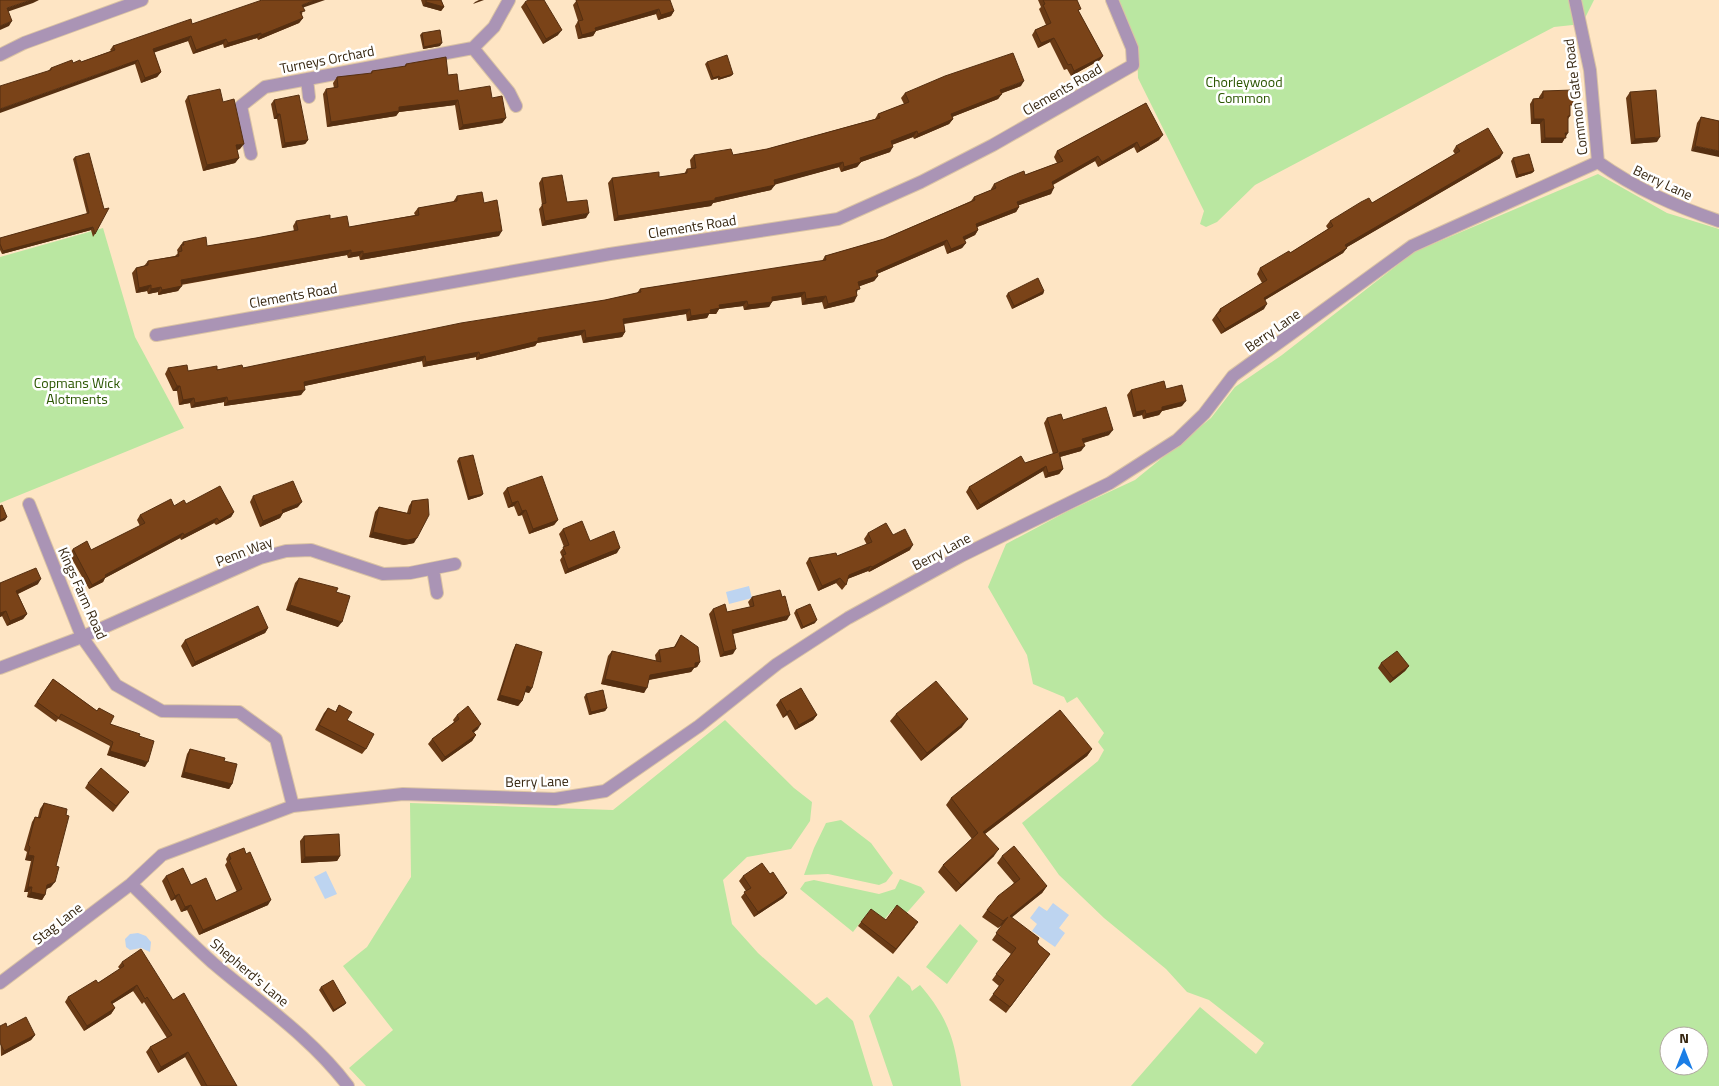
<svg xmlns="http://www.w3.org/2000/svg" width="1719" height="1086" viewBox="0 0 1719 1086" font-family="'Titillium Web',sans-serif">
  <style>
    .green { fill: #bae7a1; fill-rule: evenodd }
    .water { fill: #bdd4f0 }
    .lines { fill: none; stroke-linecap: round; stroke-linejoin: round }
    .street-casing { stroke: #dac3a4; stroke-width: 14 }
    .street { stroke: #aa94b5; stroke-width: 12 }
    .wall { fill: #693a15 }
    .shaded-wall { fill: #552f11 }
    .building { fill: #7a4318; stroke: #552f11 }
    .labels { text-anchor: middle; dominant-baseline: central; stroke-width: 5; stroke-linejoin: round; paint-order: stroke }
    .street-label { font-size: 14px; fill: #362610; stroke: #fff }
    .park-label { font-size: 14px; fill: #2a5500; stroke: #fff }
  </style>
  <rect width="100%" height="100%" fill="#fee5c4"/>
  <path class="green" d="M1119 0H1594L1582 24 1554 27 1255 185 1217 222 1206 227 1200 224 1204 211 1138 78 1137 44Z
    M1598 174 1667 213 1719 229V1086H1131L1200 1007 1256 1054 1264 1043 1209 1000 1187 992 1166 969 1104 918 1059 875 1022 823 1098 761 1104 750 1098 742 1104 733 1077 697 1067 703 1064 697 1033 684 1027 655 988 587 1006 544 1068 511 1135 480 1211 418 1235 387 1282 355 1414 252ZM1669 1036H1699V1066H1669Z
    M103 228 135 337 184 428 0 503V257Z
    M725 720 794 788 812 802 810 821 791 849 747 857 723 880 732 924 758 953 816 1005 827 997 853 1021 873 1086H366L349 1068 393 1030 343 966 367 947 411 877 410 803 613 810Z
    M841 820 871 843 893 873 886 882 879 885 828 874 804 875 814 848 826 823Z
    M900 879 921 887 925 892 904 916 894 908 883 921 870 910 853 932 800 889 805 882 814 880 879 894 895 889Z
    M960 924 978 941 947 984 926 967Z
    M898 976 910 986 912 991 920 985C950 1020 955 1042 961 1086H893L869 1016Z"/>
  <path class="water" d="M749 586 752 598 729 604 726 592Z
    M326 871 337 894 325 899 314 877Z
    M1053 903 1069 915 1059 928 1065 933 1055 947 1032 931 1037 924 1030 918 1039 906 1047 911Z
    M138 933 146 936 151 942 150 952 141 948 130 950 126 947 125 939 130 934Z"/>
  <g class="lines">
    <defs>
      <path id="street" d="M1575 0 1590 70 1598 162
        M473 48 509 92 516 106
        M0 55 24 43 142 0
        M307 79 309 97
        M251 154 241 106 265 87 473 48 494 27 509 0
        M156 335 610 254 838 219 921 182 993 145 1133 65 1132 48 1112 0
        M29 504 82 637 116 685 162 711 239 712 276 739 293 806
        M433 569 437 593
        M0 668 82 637 260 558 286 551 311 550 383 574 410 573 455 564
        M131 884C158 910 185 938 213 963 260 1003 311 1037 348 1086
        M0 983 131 884 162 855 293 806 403 794 555 799 605 791 699 726 777 664 848 618 961 556 1110 483 1177 440 1204 414 1233 376 1412 246 1598 162C1636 189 1675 206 1719 221"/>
    </defs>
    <use href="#street" class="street-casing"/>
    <use href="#street" class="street"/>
  </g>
  <path class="wall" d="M421 0H441L444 7 441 11 423 6Z
    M577 0 674 11 671 16 658 20 656 14 596 31 593 36 578 39 575 26 578 21 573 5Z
    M1038 0H1077L1079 12 1103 56 1100 60 1071 76 1067 69 1064 70 1050 42 1038 48 1032 35 1035 30 1046 25 1039 9 1041 7Z
    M525 2 558 35 543 44 521 7Z
    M303 8 302 15 303 18 299 23 258 40 257 38 224 48 223 44 193 54 188 41 154 52 161 72 157 77 141 83 135 64 48 71 51 68 73 63 81 62 111 51 110 50 113 46 192 24Z
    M422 33 440 46 423 49 420 35Z
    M707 62 733 74 731 76 718 80V78L711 80 705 64Z
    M406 64 448 75 459 91 492 98 506 118 502 123 459 130 455 105 399 112 396 116 327 127 323 94 326 89 334 88 333 83 337 77 370 74 372 71 404 67Z
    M1021 86 1002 93 998 99 952 117 953 119 949 124 914 139 913 137 892 145 890 152 861 162 857 167 841 172 839 167 775 184 771 190 713 203 711 206 614 221 608 183 612 178 659 177 684 174 687 169H691L690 160 694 155H733L767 149 875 119 878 114 904 104 901 98 905 93Z
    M1543 91 1570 110V116L1568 119 1566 136 1562 143H1541L1540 124H1531L1530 104 1533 99 1539 98V97Z
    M1630 92 1657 142 1631 144 1626 98Z
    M188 96 223 102 240 149 237 150 239 158 235 163 203 171 185 101Z
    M274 100 308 140 305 144 282 148 277 119H274L271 104Z
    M1146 103 1159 140 1137 153 1134 147 1098 167 1095 161 1053 185 1051 194 1019 205V207L1016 212 977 227 978 230 975 235 965 240 966 243 962 248 947 254 944 245 877 274 878 276 874 281 859 286 854 302 824 309 822 302 802 305 801 297 772 301 769 307 744 310 743 306 719 309 716 314H709L707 318 687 321 686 314 624 324 625 332 622 337 583 343 581 335 537 343 535 346 476 360V357L423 367 422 361 304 386 301 395 224 406V402L191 408 190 403 179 405 177 391H173L165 374 168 368 188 371 243 368 605 300 637 293 640 289 822 261 825 256 884 239 971 201 974 197 991 190V189L994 184 1025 175 1057 163 1054 157 1057 151Z
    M1701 117 1719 121 1691 151 1697 123Z
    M1456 146 1500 158 1347 247 1343 253 1265 300 1264 309 1221 334 1212 320 1220 309 1262 283 1257 274 1260 268 1290 253 1328 229 1326 226 1330 221 1372 203 1455 154 1453 151Z
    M75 157 95 234 93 237 91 230 2 254 0 250V238L87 214 73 159Z
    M1513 158 1534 171 1532 173 1516 178 1511 161Z
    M542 178 567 202 586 218 542 226 539 209 542 205 539 183Z
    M457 196 484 203 499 236 360 260 359 256 348 258 347 255 181 285 178 291 158 295V292L148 294 147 291 136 293 132 273 136 268 144 266 148 261 175 256 178 253 177 250 183 242 207 246 256 238 294 231 293 226 296 221 330 219 349 227 377 222 415 215 414 213 418 208 453 202Z
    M1044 291 1043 294 1012 309 1006 296 1008 293Z
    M1166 389 1182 406 1162 411 1159 415 1143 419 1142 415 1133 417 1127 395 1131 390Z
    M1047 418 1063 420 1109 435 1084 443 1081 451 1060 457 1063 469 1059 474 1045 478 1043 471 977 510 966 492 969 487 1025 463 1053 454 1044 423Z
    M459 458 483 494 481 496 468 500 457 461Z
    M507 488 558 520 554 525 529 534 522 515 518 516 514 506 508 508 503 493Z
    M253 496 298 507 283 513 280 518 260 527 250 502Z
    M412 501 414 543 404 545 369 537 375 512 379 507 407 513 409 506Z
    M186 504 234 512 231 517 216 525 214 523 181 540 180 538 105 578 103 582 89 589 69 554 73 549 91 550 140 526 137 520 140 515 174 506Z
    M563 529 617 553 565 574 560 560 562 557 560 552 564 547 559 534Z
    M868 533 893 535 910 550 869 572 868 571 847 579 846 585 842 590 836 583 818 591 806 563 809 558 837 556 867 545 864 539Z
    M299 578 336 592 338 627 286 610 295 583Z
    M0 583 38 584 18 594 27 614 23 619 7 626 2 616 0 617Z
    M752 597 787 620 733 634V654L720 657 709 614 713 609 727 612 750 607 748 602Z
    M796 610 815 623 801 629 794 613Z
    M268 628 265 633 192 667 181 646 185 640Z
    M681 635 700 662 697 667 694 668 691 672 649 680 644 693 601 684 608 656 612 651 656 661 655 655 659 650 674 647Z
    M516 644 532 688 529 693 525 692 522 701 518 706 497 700 513 650Z
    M1381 663 1409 666 1405 671 1390 683 1378 668Z
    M53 679 97 711 99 708 110 724 139 736 145 767 107 755 110 746 58 719 56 722 34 706Z
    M586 694 607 708 605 711 589 715 584 697Z
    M780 700 817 715 813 720 795 730 787 715 783 718 776 705Z
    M339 705 347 720 366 749 362 754 315 730 324 713 328 708 335 712Z
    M896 714 962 727 921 761 890 721Z
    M457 715 478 729 474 732 476 735 472 741 442 762 428 744 432 739 454 722 453 720Z
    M190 749 224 761 232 784 229 789 181 777 187 754Z
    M1092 749 1087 756 985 834 994 856 956 892 938 872 943 865 972 839 946 805 951 798Z
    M88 783 129 792 113 812 85 788Z
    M44 803 51 887 46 889 45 895 42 900 27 897 28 892H24L31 861 25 860 27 852 24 850 32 822 35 817H38L40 809Z
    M304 836 340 856 337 861 301 863 300 841Z
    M229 854 268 905 199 935 187 910 181 912 175 899 171 901 162 881 166 876 216 901 237 892 225 865 227 862 226 859Z
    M1002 856 1047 886 1042 893 1011 917 1037 942 1039 945 1050 954 1006 1013 989 1000 999 986 992 980 1011 954 992 940 1003 924 998 928 982 917 987 910 1014 883 997 863Z
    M770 874 787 893 783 898 754 917 741 897 746 891 739 881 743 876Z
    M886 920 915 927 893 954 858 926 861 922Z
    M122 962 173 1000 237 1086H201L185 1057 158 1073 146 1052 150 1047 167 1038 144 1002 142 1004 133 991 112 1004 115 1008 111 1014 84 1031 65 1002 68 997 98 983 120 969 118 967Z
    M321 987 346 1003 344 1005 333 1012 319 990Z
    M0 1026 7 1027 35 1035 31 1040 1 1056Z"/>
  <path class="shaded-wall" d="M31 0H39L33 3 4 13 7 8Z
    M315 0H325L299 9 302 5Z
    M479 0H484L473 4 475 2Z
    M426 2 444 7 441 11 423 6Z
    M659 9 656 14 592 32 595 28Z
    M674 11 671 16 658 20 661 15Z
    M303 18 299 23 258 40 261 35Z
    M12 21 9 26 0 30V26Z
    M562 30 558 35 543 44 546 39Z
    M596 31 593 36 578 39 582 35Z
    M261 33 257 38 224 48 228 43Z
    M191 36 188 41 150 54 153 49Z
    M1054 38 1050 42 1038 48 1041 43Z
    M226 39 223 44 193 54 196 50Z
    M442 43 440 46 423 49 424 47Z
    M1103 56 1100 60 1071 76 1074 71Z
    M138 60 135 64 0 113V109Z
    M161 72 157 77 141 83 145 78Z
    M733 74 731 76 718 80 720 78Z
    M719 76 718 78 711 80 713 78Z
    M1024 81 1021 86 997 95 1000 90Z
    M1002 94 998 99 947 119 951 114Z
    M458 100 455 105 399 112 396 116 327 127 331 122 399 107Z
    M277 114H280L277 119H274Z
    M506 118 502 123 459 130 463 125Z
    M953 119 949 124 914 139 918 134Z
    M1534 119H1544L1540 124H1531Z
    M917 131 913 137 888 146 891 141Z
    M1565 133H1568L1562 143H1541L1545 138Z
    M1163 135 1159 140 1137 153 1140 148Z
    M1660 137 1657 142 1631 144 1635 139Z
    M308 140 305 144 282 148 285 143Z
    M1137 142 1134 147 1098 167 1102 162Z
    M244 144 240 149 232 151 236 145Z
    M1695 146 1719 151V157L1691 151Z
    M893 147 890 152 858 163 861 162 857 167 841 172 844 167 860 158Z
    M1503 153 1500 158 1342 250 1345 245Z
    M1098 156 1095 161 1048 187 1052 182Z
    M239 158 235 163 203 171 207 165Z
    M843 162 839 167 770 186 774 180Z
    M1534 171 1532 173 1516 178 1518 175Z
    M775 185 771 190 713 203 711 206 614 221 618 216 715 198Z
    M1054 188 1051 194 1014 207 1017 202Z
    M1019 207 1016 212 972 229 976 224Z
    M589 213 586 218 542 226 545 221Z
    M93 227 91 230 2 254 3 251Z
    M978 230 975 235 960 242 963 237Z
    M502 231 499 236 360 260 363 254Z
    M947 240 944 245 872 276 876 271Z
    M966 243 962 248 947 254 951 249Z
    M1347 248 1343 253 1260 303 1264 298Z
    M351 250 347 255 177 285 181 280Z
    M363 251 359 256 348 258 351 253Z
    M878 276 874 281 855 288 858 282Z
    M151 285 147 291 136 293 139 288Z
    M182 286 178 291 158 295 162 290Z
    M161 287 158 292 148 294 151 289Z
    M1044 291 1043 294 1012 309 1014 306Z
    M805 292 801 297 768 302 772 297Z
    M826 296 822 302 802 305 806 299Z
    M857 296 854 302 824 309 828 304Z
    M747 301 743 306 719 309 716 314H709L707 318 687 321 691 316 710 310 719 305Z
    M772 302 769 307 744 310 748 305Z
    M1267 304 1264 309 1221 334 1225 329Z
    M690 309 686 314 620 324 623 319Z
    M585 330 581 335 537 343 535 346 476 360 480 355 538 338Z
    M625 332 622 337 583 343 586 338Z
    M479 352 476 357 423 367 426 362Z
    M425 356 422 361 300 387 304 382Z
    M177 386H180L177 391H173Z
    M305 390 301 395 224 406 228 401Z
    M227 397 224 402 191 408 195 403Z
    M194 398 190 403 179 405 183 400Z
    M1186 401 1182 406 1162 411 1159 415 1143 419 1146 414 1162 407Z
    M1145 410 1142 415 1133 417 1136 412Z
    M1113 430 1109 435 1079 444 1082 439Z
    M1085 446 1081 451 1056 458 1059 453Z
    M1046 466 1043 471 977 510 980 505Z
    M1063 469 1059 474 1045 478 1048 473Z
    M483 494 481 496 468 500 469 497Z
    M518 501 514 506 508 508 512 503Z
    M302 502 298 507 278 515 282 510Z
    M526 510 522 515 518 516 522 511Z
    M234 512 231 517 216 525 219 521Z
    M283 513 280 518 260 527 263 521Z
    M7 517 5 520 0 522V520Z
    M217 518 214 523 181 540 184 535Z
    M558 520 554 525 529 534 533 529Z
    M373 532 417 538 414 543 404 545 369 537Z
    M183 533 180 538 105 578 103 582 89 589 92 585 105 575Z
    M913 545 910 550 869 572 872 567Z
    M620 548 617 553 565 574 568 569Z
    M871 566 868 571 845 580 849 575Z
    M840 578 836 583 818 591 822 586Z
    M41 579 38 584 13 596 16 591Z
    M290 605 342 622 338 627 286 610Z
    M6 611 2 616 0 617V613Z
    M27 614 23 619 7 626 10 621Z
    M790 615 787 620 728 635 732 630Z
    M817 620 815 623 801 629 803 627Z
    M268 628 265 633 192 667 195 662Z
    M736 649 733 654 720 657 724 652Z
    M700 662 697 667 694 668 691 672 647 680 650 675Z
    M1409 666 1405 671 1390 683 1393 678Z
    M605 679 647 688 644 693 601 684Z
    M527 686 532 688 529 693 523 691Z
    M500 695 522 701 518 706 497 700Z
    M607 708 605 711 589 715 591 712Z
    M790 710 787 715 783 718 787 712Z
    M817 715 813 720 795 730 799 725Z
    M968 719 962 727 921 761 927 753Z
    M481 724 478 729 469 736 472 731Z
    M476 735 472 741 442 762 445 757Z
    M1092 749 1087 756 978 839 983 832Z
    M110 751 148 762 145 767 107 755Z
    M184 772 232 784 229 789 181 777Z
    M999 849 994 856 956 892 961 885Z
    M28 855 34 856 31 861 25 860Z
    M340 856 337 861 301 863 305 857Z
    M55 882 51 887 44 890 47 885Z
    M1047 886 1042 893 1005 923 1010 916Z
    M28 887H32L28 892H24Z
    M31 892 45 895 42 900 27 897Z
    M787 893 783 898 754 917 758 912Z
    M179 894 175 899 171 901 175 896Z
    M271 900 268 905 199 935 203 930Z
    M191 905 187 910 181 912 185 907Z
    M1008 917 1004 923 998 928 1003 921Z
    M137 985 133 991 107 1007 111 1002Z
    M346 1003 344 1005 333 1012 334 1010Z
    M115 1008 111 1014 84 1031 87 1026Z
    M35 1035 31 1040 1 1056 4 1051Z
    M188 1052 185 1057 158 1073 161 1067Z"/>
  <path class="building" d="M0 0H31L7 8 12 21 0 26Z
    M262 0H315L302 5 305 11 300 12 303 18 261 35V33L228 43 226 39 196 50 191 36 153 49 161 72 145 78 138 60 0 109V86L51 70V68L72 60 73 63 80 60 81 62 115 50 113 46 191 19 192 24Z
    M426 0H441L444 7 426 2Z
    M528 0H544L562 30 546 39 525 2Z
    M576 0H670L674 11 661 15 659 9 595 28 596 31 582 35 578 21 583 20Z
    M1043 0H1077L1081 9 1078 10 1103 56 1074 71 1071 64 1068 65 1054 38 1041 43 1035 30 1051 23 1043 5 1045 4Z
    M440 30 442 43 424 47 422 33Z
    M1013 53 1024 81 1000 90 1002 94 951 114 953 119 918 134 917 131 891 141 893 147 860 158 861 162 844 167 843 162 774 180 775 185 715 198V200L618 216 612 178 659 172V177L687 173V169L696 168 694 155 731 149 733 155 767 149 880 118 878 114 909 102 905 93 945 76Z
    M727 55 733 74 720 78 719 76 713 78 707 62Z
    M446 57 448 75 457 74 459 91 490 86 492 98 502 96 506 118 463 125 458 100 399 107V111L331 122 326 89 338 87 337 77 372 73V71L406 66V64Z
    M220 89 223 102 234 99 244 144 236 145 239 158 207 165 188 96Z
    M1573 90V105H1570V116H1568V133H1565L1566 138H1545L1544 119H1534L1533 99 1543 98V91Z
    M1656 90 1660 137 1635 139 1630 92Z
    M299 95 308 140 285 143 280 114H277L274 100Z
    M1146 103 1163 135 1140 148 1137 142 1102 162 1098 156 1052 182 1054 188 1017 202 1019 207 976 224 978 230 963 237 966 243 951 249 947 240 876 271 878 276 858 282 860 289 856 290 857 296 828 304 826 296 806 299 805 292 772 297V302L748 305 747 301 719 305 720 308 710 310 711 313 691 316 690 309 623 319 625 332 586 338 585 330 538 338V341L480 355 479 352 426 362 425 356 304 382 305 390 228 401 227 397 195 403 194 398 183 400 180 386H177L168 368 187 365 188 371 217 366V370L242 365 243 368 461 323 605 300 641 292 640 289 826 260 825 256 884 239 975 200 974 197 996 188 994 184 1009 177 1024 171 1025 175 1063 161 1057 151Z
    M1701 117 1719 121V151L1695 146Z
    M1488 128 1503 153 1345 245 1347 248 1264 298 1267 304 1225 329 1216 315 1221 311 1220 309 1267 280 1260 268 1289 251 1290 253 1333 226 1330 221 1361 202 1369 198 1372 203 1460 151 1456 146Z
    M89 153 104 209 109 208 95 234 93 227 3 251 0 244V238L89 213 75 157Z
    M1529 154 1534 171 1518 175 1513 158Z
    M562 175 567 202 587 200 589 213 545 221 542 204 546 203 542 178Z
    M482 192 484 203 497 200 502 231 363 254V251L351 253V250L181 280 182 286 162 290 161 287 151 289V285L139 288 136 268 148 265V261L179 256 178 252 182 251 181 245H184L183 242 206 237 207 246 256 238 298 230 296 221 330 215V219L347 216 349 227 377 222 419 215 418 208 457 201V196Z
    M1038 278 1044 291 1014 306 1008 293Z
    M1164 381 1166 389 1182 385 1186 401 1162 407V410L1146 414 1145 410 1136 412 1131 390Z
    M1106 407 1113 430 1082 439 1085 446 1059 453 1063 469 1048 473 1046 466 980 505 969 487 1021 456 1025 463 1058 452 1047 418 1061 414 1063 420Z
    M473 455 483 494 469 497 459 458Z
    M542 476 558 520 533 529 526 510 522 511 518 501 512 503 507 488Z
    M293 481 302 502 282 510 283 513 263 521 253 496Z
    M220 486 234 512 219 521 217 518 184 535 183 533 105 575 106 577 92 585 73 549 87 541 91 550 145 523 140 515 171 499 174 506 184 500 186 504Z
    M428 499 429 515 417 538 408 540 373 532 379 507 410 514 412 501Z
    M2 505 7 517 0 520V506Z
    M582 521 590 541 614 531 620 548 568 569 563 555 566 554 563 547 569 545 563 529Z
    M886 523 893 535 905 529 913 545 872 567 871 566 849 575 846 585 840 578 822 586 809 558 836 553 837 556 872 542 868 533Z
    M36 568 41 579 16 591 27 614 10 621 6 611 0 613V583Z
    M299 578 338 588 336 592 350 596 342 622 290 605Z
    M780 590 782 597 785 596 790 615 732 630 736 649 724 652 713 609 725 604 727 612 754 606 752 597Z
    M810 604 817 620 803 627 796 610Z
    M258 606 268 628 195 662 185 640Z
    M681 635 698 647 700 662 695 663V667L650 675 647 688 605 679 612 651 661 662 659 650 675 647Z
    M516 644 542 652 532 688 527 686 522 701 500 695Z
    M1397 651 1409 666 1393 678 1381 663Z
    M53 679 97 711 99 708 114 716 110 724 140 734 139 736 154 741 148 762 110 751 113 742 61 714 59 718 37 702Z
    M936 681 968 719 927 753 896 714Z
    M801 688 817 715 799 725 790 710 787 712 780 700Z
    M603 690 607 708 591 712 586 694Z
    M339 705 352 712 347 720 374 734 366 749 319 725 328 708 336 712Z
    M468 706 481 724 472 731 476 735 445 757 432 739 459 719 457 715Z
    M1060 710 1092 749 983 832 999 849 961 885 943 865 978 833 951 798Z
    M190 749 225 758 224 761 237 764 232 784 184 772Z
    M101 768 129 792 116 806 88 783Z
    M44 803 67 809 66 815 69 816 56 866 59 867 55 882 47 885 45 895 31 892 32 887H28L34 856 28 855 30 847 28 845 35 817 40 818Z
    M339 834 340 856 305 857 304 836Z
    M1014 846 1047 886 1010 916 1039 938 1037 942 1039 945 1050 954 1010 1007 993 994 1004 980 996 974 1016 948 996 933 1008 917 1003 921 987 910 998 896 1020 879 1002 856Z
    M244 848 246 854 250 852 271 900 203 930 191 905 185 907 179 894 175 896 166 876 183 868 191 885 206 878 216 901 242 889 229 860 231 859 229 854Z
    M762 863 770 874 773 872 787 893 758 912 744 892 751 888 743 876Z
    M897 905 918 922 896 949 861 922 871 909 886 920Z
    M141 949 173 1000 184 993 237 1086H207L188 1052 161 1067 150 1047 172 1035 147 997 145 999 137 985 111 1002 115 1008 87 1026 68 997 96 980 98 983 124 966 122 962Z
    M333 980 346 1003 334 1010 321 987Z
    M26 1017 35 1035 4 1051 0 1043V1026L6 1023 7 1027Z"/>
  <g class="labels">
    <g class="street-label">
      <text transform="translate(327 59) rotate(-11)">Turneys Orchard</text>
      <text transform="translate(1062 89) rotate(-30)">Clements Road</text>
      <text transform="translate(1575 97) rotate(-97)">Common Gate Road</text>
      <text transform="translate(1663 182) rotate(25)">Berry Lane</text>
      <text transform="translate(692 226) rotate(-9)">Clements Road</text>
      <text transform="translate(293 295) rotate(-10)">Clements Road</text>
      <text transform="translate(1272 330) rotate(-35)">Berry Lane</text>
      <text transform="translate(244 551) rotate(-21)">Penn Way</text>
      <text transform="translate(941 551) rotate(-28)">Berry Lane</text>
      <text transform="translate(83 593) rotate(66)">Kings Farm Road</text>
      <text transform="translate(537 781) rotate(-1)">Berry Lane</text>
      <text transform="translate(57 923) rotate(-38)">Stag Lane</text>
      <text transform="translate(250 972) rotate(40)">Shepherd's Lane</text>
    </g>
    <g class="park-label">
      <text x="1244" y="81">Chorleywood<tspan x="1244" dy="16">Common</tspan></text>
      <text x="77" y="382">Copmans Wick<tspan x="77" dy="16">Alotments</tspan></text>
    </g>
  </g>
  <g transform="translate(1684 1051)"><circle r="24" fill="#ffffff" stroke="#afa89f"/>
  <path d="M0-4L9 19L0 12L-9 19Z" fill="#1b7ee6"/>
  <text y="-8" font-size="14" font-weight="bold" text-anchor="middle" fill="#362610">N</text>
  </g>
</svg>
